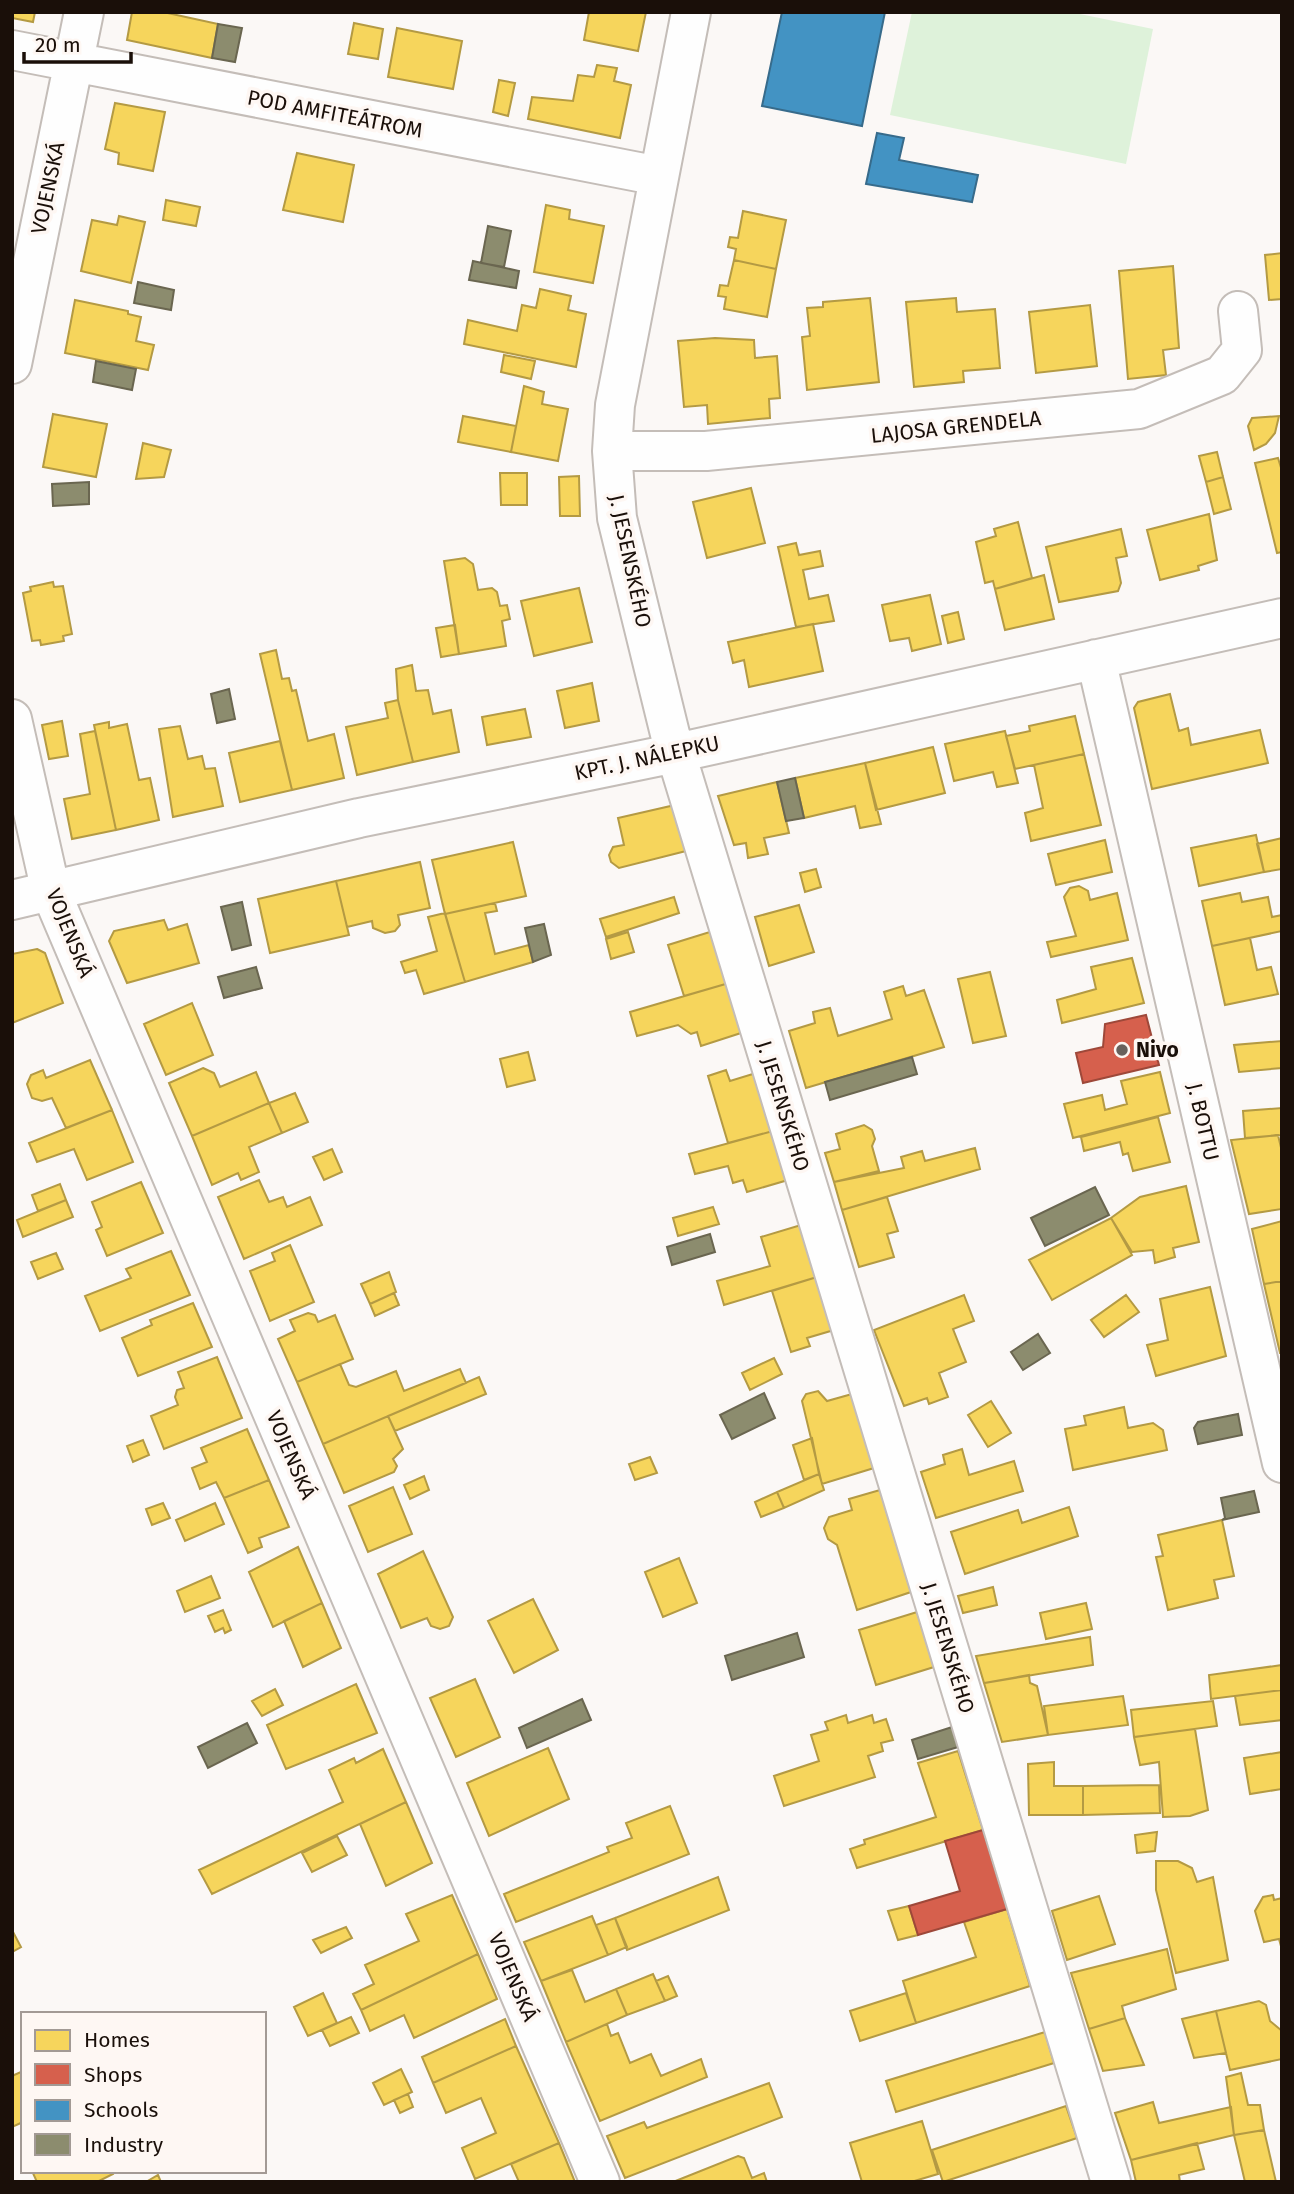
<svg xmlns="http://www.w3.org/2000/svg" width="1294" height="2194" viewBox="0 0 1294 2194" font-family="'Fira Sans',sans-serif">
  <style>
    .green { fill: #def2da }
    .homes { fill: #f6d55c; stroke: #b49a43; stroke-width: 2 }
    .shops { fill: #d6604d; stroke: #9e4839; stroke-width: 2 }
    .schools { fill: #4393c3; stroke: #376b8b; stroke-width: 2 }
    .industry { fill: #8c8c6e; stroke: #6a6650; stroke-width: 2 }
    .lines { fill: none; stroke-linecap: round; stroke-linejoin: round }
    .street-casing { stroke: #c4bdb8; stroke-width: 42 }
    .street { stroke: #fefefe; stroke-width: 38 }
    .poi-dot { fill: #69615c; stroke: #fef7f3; stroke-width: 2.5 }
    .labels { text-anchor: middle; dominant-baseline: central; stroke-width: 7; stroke-linejoin: round; paint-order: stroke }
    .street-label { font-size: 21px; fill: #1a0f09; stroke: #fef7f3 }
    .poi-label { font-size: 21px; font-weight: bold; fill: #1a0f09; stroke: #fef7f3; text-anchor: start }
  </style>
  <rect width="100%" height="100%" fill="#fbf8f6"/>
  <path class="green" d="M912 12H1070L1153 29 1126 164 890 115Z"/>
  <path class="homes" d="M12 12H35L33 22 12 18Z
    M132 12H163L218 24 212 58 127 40Z
    M589 12H646L638 51 584 40Z
    M354 23 383 29 378 59 348 54Z
    M397 28 462 41 453 89 388 77Z
    M597 65 617 68 614 81 631 85 620 138 528 119 532 97 573 101 578 75 594 77Z
    M499 80 515 83 508 116 493 112Z
    M115 103 165 112 153 171 118 164 119 153 105 149Z
    M297 153 354 165 343 222 283 210Z
    M166 200 200 207 196 226 163 220Z
    M546 205 570 210 569 219 604 226 593 283 534 272Z
    M743 211 786 220 776 269 734 260 736 249 728 247 730 237 738 238Z
    M119 216 145 222 131 283 81 271 92 220 117 225Z
    M1282 253V299L1269 300 1265 255Z
    M734 260 776 269 767 317 724 309 726 297 718 296 720 285 728 286Z
    M1173 266 1179 348 1163 350 1166 375 1128 379 1119 271Z
    M540 289 571 296 568 310 586 314 576 367 464 344 468 320 517 331 522 305 536 308Z
    M870 298 879 382 807 390 802 337 810 336 807 308 823 307V302Z
    M956 298 957 312 995 309 1000 368 963 371 964 382 914 387 906 302Z
    M75 300 128 311V314L141 317 136 341 154 345 148 370 65 353Z
    M1090 305 1097 366 1036 373 1029 312Z
    M715 338 754 340 755 358 777 356 780 398 769 399 770 418 708 424 707 405 684 407 678 341Z
    M504 355 535 361 531 379 501 372Z
    M524 386 544 392 542 404 568 409 558 461 511 452Z
    M53 414 107 424 96 477 43 467Z
    M463 416 516 426 511 452 458 442Z
    M1279 416 1275 433 1266 444 1254 450 1248 426 1252 418Z
    M143 443 171 450 164 477 136 479Z
    M1217 452 1223 477 1206 482 1199 456Z
    M1278 458 1282 471V552L1277 553 1255 463Z
    M500 473H527V505H501Z
    M579 476 580 516H560L559 477Z
    M1223 477 1231 509 1214 514 1206 482Z
    M751 488 765 543 707 558 693 502Z
    M1209 514 1217 560 1198 566 1199 570 1160 580 1147 530Z
    M1018 522 1032 578 995 589 993 581 985 583 976 542 996 536 994 529Z
    M1121 529 1127 556 1116 558 1121 583 1118 591 1059 602 1046 547Z
    M796 543 799 555 820 551 823 566 803 570 809 599 828 595 834 621 796 627 778 547Z
    M465 558 473 564 478 590 492 588 497 592 500 606 507 605 510 619 502 621 506 646 459 654 444 561Z
    M1044 575 1054 619 1005 630 995 589Z
    M53 582 54 587 63 586 72 634 63 636 64 641 41 645 40 640 32 641 23 593 31 591 30 587Z
    M579 588 592 642 534 656 521 601Z
    M930 595 941 644 912 651 909 638 890 641 882 605Z
    M958 612 964 639 948 643 942 616Z
    M813 624 823 671 749 687 744 660 733 663 728 642Z
    M455 625 459 654 441 657 436 628Z
    M276 650 282 679 289 678 292 691 296 690 308 741 334 734 344 778 292 790 260 654Z
    M412 665 416 691 428 690 433 714 451 710 459 752 413 762 398 700 396 669Z
    M592 683 599 721 565 728 557 691Z
    M1170 694 1179 731 1188 728 1191 745 1260 730 1268 763 1152 789 1134 708 1138 702Z
    M398 700 413 762 357 775 346 727 388 718 385 703Z
    M525 709 531 737 487 745 482 717Z
    M1075 716 1084 754 1015 769 1006 736 1030 731 1029 726Z
    M62 721 68 756 49 759 42 725Z
    M109 722V728L127 724 139 780 150 778 159 820 116 830 94 725Z
    M180 726 188 759 202 756 205 769 215 768 223 806 173 817 159 729Z
    M95 731 116 830 72 839 64 799 90 794 80 734Z
    M1005 731 1018 783 997 787 993 772 954 781 945 744Z
    M280 741 292 790 240 802 229 753Z
    M933 747 945 793 876 810 865 763Z
    M1084 754 1101 825 1031 841 1025 813 1043 808 1034 765Z
    M865 763 881 824 860 828 855 806 804 818 795 778Z
    M777 782 789 833 764 838 768 854 748 858 746 843 734 845 718 796Z
    M675 805 690 850 619 868 611 862 609 855 613 847 624 845 618 818Z
    M1256 835 1264 872 1199 886 1191 848Z
    M1282 838V869L1264 872 1257 844Z
    M1105 840 1112 872 1056 885 1048 854Z
    M513 842 526 896 445 914 432 860Z
    M420 862 430 908 398 915 400 925 395 931 385 933 373 928 372 921 347 927 336 881Z
    M816 869 821 887 805 892 800 873Z
    M336 881 349 935 270 953 258 899Z
    M1079 886 1088 891 1090 900 1117 893 1128 940 1051 957 1047 942 1076 936 1064 897 1070 888Z
    M1240 893 1242 902 1268 897 1272 917 1282 915V931L1212 946 1202 901Z
    M674 897 679 913 606 937 600 919Z
    M495 903 497 911 485 913 495 954 529 945 533 962 465 982 445 914Z
    M799 905 814 952 769 966 755 917Z
    M445 913 465 982 424 994 416 970 405 973 401 962 437 951 428 917Z
    M164 920 168 930 187 924 199 963 127 983 109 941 114 931Z
    M713 931 729 983 684 996 668 945Z
    M628 932 634 952 611 959 606 939Z
    M1250 938 1257 970 1271 967 1278 994 1225 1005 1212 946Z
    M37 949 45 953 63 1003 12 1023V954Z
    M1132 958 1144 1003 1062 1023 1057 1000 1096 989 1091 967Z
    M990 972 1006 1036 973 1043 958 979Z
    M729 983 744 1032 701 1046 697 1032 691 1034 678 1025 637 1036 630 1012Z
    M903 986 906 996 924 990 944 1047 806 1088 789 1031 815 1023 813 1012 830 1008 838 1036 892 1019 884 992Z
    M192 1003 213 1055 166 1075 144 1024Z
    M1282 1041V1068L1239 1072 1234 1045Z
    M528 1052 535 1080 507 1087 500 1059Z
    M90 1060 112 1110 66 1128 52 1098 42 1101 32 1098 27 1084 31 1075 43 1070 46 1078Z
    M203 1068 214 1073 220 1087 256 1072 269 1103 192 1136 169 1083Z
    M726 1070 730 1081 756 1073 773 1131 728 1143 708 1076Z
    M1160 1072 1170 1113 1073 1138 1064 1104 1102 1095 1105 1110 1127 1104 1121 1081Z
    M295 1093 308 1122 282 1133 269 1103Z
    M269 1103 282 1133 249 1147 259 1172 241 1180 238 1173 212 1185 192 1136Z
    M1282 1108V1135L1245 1138 1243 1111Z
    M112 1110 133 1162 87 1180 74 1149 37 1162 29 1143Z
    M1158 1117 1170 1162 1133 1171 1128 1153 1123 1155 1120 1142 1084 1151 1081 1137Z
    M864 1125 872 1130 875 1139 872 1146 879 1171 834 1182 825 1153 840 1149 836 1134Z
    M773 1131 788 1180 747 1192 743 1180 733 1183 728 1166 695 1174 689 1154Z
    M1278 1135 1282 1152V1209L1249 1214 1231 1140Z
    M975 1148 980 1169 842 1210 834 1182 904 1168 901 1157 922 1151 925 1161Z
    M332 1149 342 1172 324 1180 313 1157Z
    M259 1180 269 1202 283 1197 287 1207 310 1197 322 1225 244 1259 218 1197Z
    M141 1182 163 1233 107 1256 96 1230 102 1227 92 1202Z
    M60 1184 66 1200 38 1211 32 1195Z
    M1186 1186 1199 1242 1173 1248 1175 1257 1155 1263 1153 1250 1132 1252 1111 1218 1140 1197Z
    M887 1197 898 1231 887 1234 894 1257 859 1267 842 1210Z
    M66 1200 73 1217 23 1237 17 1220Z
    M713 1207 719 1224 678 1236 673 1218Z
    M1111 1218 1132 1255 1052 1300 1029 1260Z
    M1282 1221V1281L1264 1284 1252 1229Z
    M801 1225 817 1277 724 1305 717 1281 770 1266 761 1237Z
    M290 1245 314 1302 270 1321 250 1271 275 1261 272 1253Z
    M171 1251 190 1295 100 1331 85 1296 131 1278 126 1269Z
    M56 1253 63 1269 38 1279 31 1262Z
    M389 1272 396 1292 370 1304 361 1284Z
    M817 1277 834 1330 807 1338 810 1346 791 1352 772 1291Z
    M1282 1281V1353H1280L1264 1284Z
    M1210 1287 1226 1356 1156 1376 1147 1345 1168 1340 1160 1299Z
    M394 1293 399 1305 375 1316 370 1304Z
    M964 1295 974 1321 953 1329 966 1362 939 1373 948 1397 929 1404 927 1398 904 1406 874 1330Z
    M1126 1295 1139 1312 1104 1337 1091 1320Z
    M193 1303 212 1347 138 1376 122 1338 152 1325 150 1320Z
    M308 1313 315 1315 318 1322 335 1315 353 1359 297 1382 278 1339 295 1331 290 1320Z
    M217 1357 242 1418 164 1449 151 1416 178 1405 175 1397 177 1390 184 1388 178 1372Z
    M774 1358 782 1374 750 1390 742 1373Z
    M340 1364 349 1385 356 1387 396 1371 404 1391 460 1369 466 1383 323 1444 297 1382Z
    M479 1377 486 1394 395 1431 388 1416Z
    M818 1391 827 1401 852 1394 874 1468 822 1484 802 1401 806 1394Z
    M991 1401 1011 1433 988 1447 968 1415Z
    M1124 1407 1128 1428 1153 1423 1163 1430 1167 1450 1073 1470 1065 1429 1086 1425 1084 1416Z
    M388 1416 403 1449 393 1459 397 1466 394 1472 344 1493 323 1444Z
    M247 1429 269 1480 224 1498 216 1482 200 1489 192 1468 207 1462 201 1448Z
    M812 1438 819 1474 804 1480 793 1445Z
    M143 1440 149 1455 133 1462 127 1446Z
    M962 1449 969 1475 1014 1461 1023 1491 936 1518 921 1472 945 1464 943 1455Z
    M650 1457 657 1473 635 1480 629 1464Z
    M819 1474 824 1490 784 1508 777 1492Z
    M424 1476 429 1490 410 1499 404 1485Z
    M269 1480 289 1527 259 1538 262 1547 248 1553 224 1498Z
    M393 1487 412 1534 368 1552 349 1506Z
    M880 1490 911 1592 857 1610 837 1545 828 1539 824 1528 829 1517 852 1510 849 1499Z
    M777 1492 784 1508 761 1517 755 1502Z
    M163 1503 170 1518 152 1525 146 1509Z
    M215 1503 224 1524 185 1541 176 1520Z
    M1069 1507 1078 1536 965 1574 951 1532 1018 1510 1022 1523Z
    M1222 1520 1234 1576 1214 1580 1218 1598 1168 1610 1156 1557 1163 1556 1158 1535Z
    M298 1547 322 1603 273 1627 249 1572Z
    M423 1551 453 1617 449 1626 440 1629 431 1626 427 1618 401 1628 378 1574Z
    M679 1558 697 1603 663 1617 645 1572Z
    M211 1576 220 1598 185 1612 177 1591Z
    M993 1587 997 1605 963 1613 958 1596Z
    M533 1599 558 1650 514 1673 488 1621Z
    M322 1603 341 1648 303 1667 284 1621Z
    M1086 1603 1092 1629 1046 1639 1040 1613Z
    M223 1610 231 1630 225 1633 223 1628 215 1632 208 1616Z
    M917 1612 934 1667 876 1685 859 1630Z
    M1090 1637 1093 1665 984 1683 976 1656Z
    M1282 1665V1690L1211 1699 1209 1675Z
    M1029 1675 1030 1683 1037 1686 1048 1735 1002 1742 984 1683Z
    M475 1679 500 1737 456 1757 430 1698Z
    M356 1684 377 1733 286 1769 267 1725Z
    M275 1689 283 1705 262 1716 252 1701Z
    M1282 1690V1720L1240 1725 1235 1696Z
    M1123 1696 1128 1725 1048 1735 1044 1706Z
    M1213 1701 1217 1726 1134 1737 1131 1710Z
    M846 1715 848 1723 872 1715 874 1723 886 1719 893 1740 881 1743 883 1751 868 1756 875 1777 784 1806 774 1776 819 1761 811 1735 828 1730 825 1722Z
    M1195 1729 1208 1810 1190 1816 1163 1817 1159 1762 1140 1765 1134 1737Z
    M548 1748 569 1799 489 1836 467 1783Z
    M383 1749 406 1802 212 1894 199 1870 343 1802 329 1770 354 1758 356 1763Z
    M958 1751 983 1830 857 1868 850 1849 865 1844 864 1840 936 1817 918 1763Z
    M1282 1752V1789L1250 1794 1244 1758Z
    M1054 1762V1786H1083V1815H1029L1028 1764Z
    M1159 1785 1160 1813 1083 1815V1786Z
    M406 1802 432 1863 386 1886 360 1824Z
    M670 1806 689 1854 516 1922 504 1894 609 1852 607 1847 632 1838 626 1823Z
    M1157 1832 1155 1851 1137 1853 1135 1835Z
    M337 1836 347 1855 312 1872 302 1853Z
    M1156 1861H1178L1192 1868 1197 1882 1213 1877 1228 1960 1176 1973 1156 1890Z
    M718 1877 729 1910 627 1950 615 1918Z
    M452 1895 478 1954 361 2010 353 1994 374 1984 365 1965 419 1941 406 1914Z
    M1273 1895 1274 1900 1282 1898V1950L1279 1939 1264 1942 1255 1911 1263 1897Z
    M1099 1896 1115 1944 1067 1960 1052 1911Z
    M909 1906 918 1935 898 1940 888 1911Z
    M1007 1909 1030 1986 916 2023 903 1981 976 1957 964 1922Z
    M592 1916 608 1955 541 1981 524 1942Z
    M615 1918 627 1947 608 1955 596 1925Z
    M346 1927 352 1938 321 1953 313 1940Z
    M12 1930 21 1947 12 1952Z
    M1167 1949 1176 1989 1122 2006 1125 2018 1089 2029 1071 1973Z
    M478 1954 497 1999 414 2038 404 2015 370 2031 361 2010Z
    M572 1970 585 2002 616 1989 627 2015 566 2042 541 1981Z
    M653 1974 665 2001 627 2015 616 1989Z
    M668 1976 677 1996 665 2001 656 1981Z
    M323 1993 337 2023 308 2036 294 2007Z
    M906 1993 916 2023 860 2041 850 2011Z
    M1259 2001 1266 2005 1270 2021 1282 2031V2059L1230 2070 1216 2011Z
    M1216 2011 1226 2053 1194 2058 1182 2019Z
    M351 2017 359 2033 330 2046 322 2030Z
    M1125 2018 1144 2065 1103 2071 1089 2029Z
    M505 2019 516 2046 433 2083 422 2057Z
    M607 2024 611 2036 618 2033 630 2063 651 2054 661 2076 701 2059 707 2077 600 2121 566 2042Z
    M1045 2032 1054 2063 896 2112 886 2081Z
    M516 2046 559 2143 475 2179 462 2148 496 2133 481 2098 446 2113 433 2083Z
    M401 2069 412 2092 384 2105 373 2083Z
    M23 2071V2122L12 2127V2076Z
    M1241 2073 1248 2105H1260L1264 2130 1234 2135 1226 2077Z
    M769 2083 782 2117 625 2178 607 2136 644 2122 647 2128Z
    M408 2094 413 2107 400 2113 394 2100Z
    M1153 2102 1159 2123 1231 2107 1234 2135 1131 2160 1115 2113Z
    M1066 2106 1077 2138 943 2182 932 2150Z
    M922 2121 938 2174 911 2182H862L850 2143Z
    M1264 2130 1276 2182H1245L1234 2135Z
    M559 2143 575 2182H519L511 2164Z
    M1197 2143 1204 2169 1179 2175 1180 2182H1136L1131 2160Z
    M738 2156 744 2158 752 2178 764 2173 767 2182H673Z
    M32 2171H112L113 2174 97 2182H37Z
    M158 2175 161 2182H146Z"/>
  <path class="shops" d="M1146 1015 1159 1065 1083 1083 1076 1053 1103 1047 1105 1024Z
    M983 1830 1007 1909 918 1935 909 1906 960 1891 945 1841Z"/>
  <path class="schools" d="M782 12H885L862 126 762 106Z
    M877 133 904 138 899 160 978 175 972 202 866 184Z"/>
  <path class="industry" d="M218 24 242 28 235 62 212 58Z
    M488 226 511 231 504 267 481 263Z
    M473 261 519 271 516 288 469 280Z
    M138 282 174 290 171 310 134 303Z
    M96 361 136 369 132 390 93 382Z
    M89 482V504L53 506 52 484Z
    M229 689 235 719 217 723 211 694Z
    M795 778 804 818 786 821 777 782Z
    M242 902 251 945 232 950 221 907Z
    M544 924 551 955 533 962 525 928Z
    M256 967 262 988 224 998 218 977Z
    M912 1057 917 1074 830 1100 825 1082Z
    M1095 1187 1109 1215 1045 1246 1031 1218Z
    M710 1234 715 1252 672 1265 667 1247Z
    M1038 1334 1050 1353 1023 1370 1011 1352Z
    M764 1393 775 1418 732 1439 720 1415Z
    M1238 1414 1242 1435 1198 1444 1194 1428 1198 1422Z
    M1254 1491 1259 1512 1222 1520 1225 1518 1221 1498Z
    M797 1633 804 1657 732 1680 725 1656Z
    M582 1699 591 1720 527 1748 519 1728Z
    M247 1723 257 1743 208 1768 198 1747Z
    M952 1727 958 1747 918 1759 912 1740Z"/>
  <g class="lines">
    <defs>
      <path id="street" d="M691 12 615 405 612 451 617 518 670 734 1111 2182
        M12 50 659 176
        M12 364 84 12
        M612 451H706L1139 409 1222 375 1242 350 1238 311
        M1096 659 1282 1463
        M12 719 51 892 600 2182
        M12 900 359 818 676 753 1282 618"/>
    </defs>
    <use href="#street" class="street-casing"/>
    <use href="#street" class="street"/>
  </g>
  <circle class="poi-dot" cx="1122" cy="1050" r="7"/>
  <g class="labels">
    <g class="street-label">
      <text transform="translate(335 114) rotate(11)">POD AMFITEÁTROM</text>
      <text transform="translate(48 188) rotate(-78)">VOJENSKÁ</text>
      <text transform="translate(956 427) rotate(-6)">LAJOSA GRENDELA</text>
      <text transform="translate(630 561) rotate(78)">J. JESENSKÉHO</text>
      <text transform="translate(647 758) rotate(-12)">KPT. J. NÁLEPKU</text>
      <text transform="translate(70 933) rotate(68)">VOJENSKÁ</text>
      <text transform="translate(783 1106) rotate(73)">J. JESENSKÉHO</text>
      <text transform="translate(1203 1122) rotate(77)">J. BOTTU</text>
      <text transform="translate(291 1455) rotate(67)">VOJENSKÁ</text>
      <text transform="translate(948 1648) rotate(73)">J. JESENSKÉHO</text>
      <text transform="translate(513 1977) rotate(67)">VOJENSKÁ</text>
    </g>
    <g class="poi-label">
      <text x="1136" y="1050">Nivo</text>
    </g>
  </g>
  <rect width="1294" height="2194" fill="none" stroke="#1a0f09" stroke-width="28"/>
  <rect x="21" y="2012" width="245" height="161" fill="#fef7f3" stroke="#a39a95" stroke-width="2"/>
  <rect x="35" y="2030" width="35" height="21" fill="#f6d55c" stroke="#a39a95" stroke-width="2"/>
  <text x="84" y="2047" font-size="21" fill="#1a0f09">Homes</text>
  <rect x="35" y="2064" width="35" height="21" fill="#d6604d" stroke="#a39a95" stroke-width="2"/>
  <text x="84" y="2082" font-size="21" fill="#1a0f09">Shops</text>
  <rect x="35" y="2100" width="35" height="21" fill="#4393c3" stroke="#a39a95" stroke-width="2"/>
  <text x="84" y="2117" font-size="21" fill="#1a0f09">Schools</text>
  <rect x="35" y="2134" width="35" height="21" fill="#8c8c6e" stroke="#a39a95" stroke-width="2"/>
  <text x="84" y="2152" font-size="21" fill="#1a0f09">Industry</text>
  <path d="M24 52v10h107v-10" fill="none" stroke="#1a0f09" stroke-width="3.5"/>
  <text x="35" y="52" font-size="21" fill="#1a0f09" stroke="#fef7f3" stroke-width="5" paint-order="stroke">20 m</text>
</svg>
